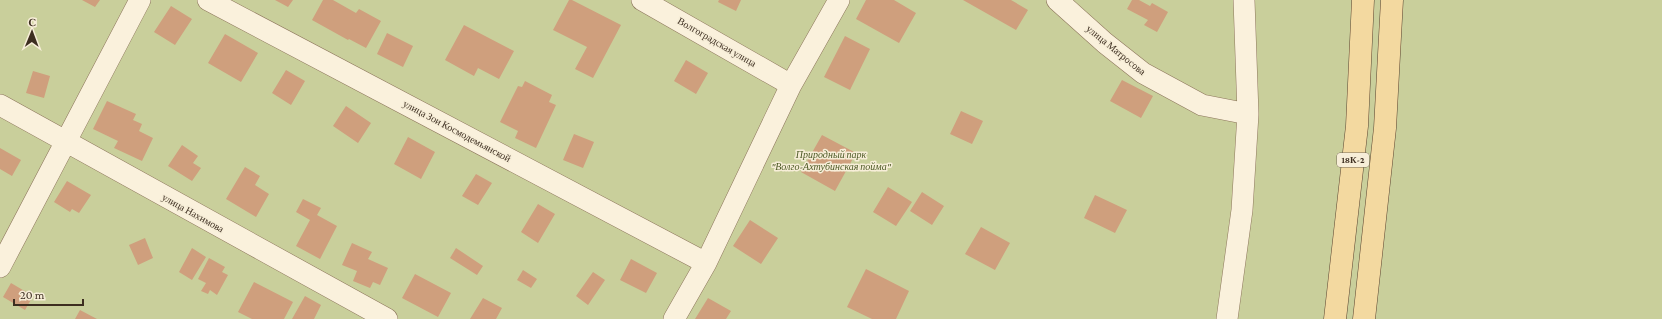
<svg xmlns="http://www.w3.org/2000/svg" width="1662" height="319" viewBox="0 0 1662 319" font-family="'Crimson Pro',serif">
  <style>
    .green { fill: #c9cf9b }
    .building { fill: #cf9f7d }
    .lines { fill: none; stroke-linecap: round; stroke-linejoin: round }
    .street-casing { stroke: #8d765c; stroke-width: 22 }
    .primary-casing { stroke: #5b4430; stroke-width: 23 }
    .street { stroke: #faf1dc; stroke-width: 21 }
    .primary { stroke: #f3d9a0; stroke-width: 22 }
    .labels { text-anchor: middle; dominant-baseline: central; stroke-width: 3; stroke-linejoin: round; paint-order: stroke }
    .shield { fill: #f7eed8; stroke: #756857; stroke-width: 1 }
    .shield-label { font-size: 9px; font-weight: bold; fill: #3d2e20 }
    .street-label { font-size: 10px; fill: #3d2e20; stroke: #f7eed8 }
    .park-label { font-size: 10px; font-style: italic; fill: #4d5a26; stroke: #f7eed8 }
  </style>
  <rect width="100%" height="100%" fill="#f0e4c8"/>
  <path class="green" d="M0 0H1662V319H0Z"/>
  <path class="building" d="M82 0H100L95 7Z
    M275 0H293L288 7Z
    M323 0H333L356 13 359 9 381 21 366 48 349 39 348 40 312 20Z
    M569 0H572L621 25 593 78 575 69 587 47 553 30Z
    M719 0H741L736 11 718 2Z
    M866 0H894L916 13 899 43 856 19Z
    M963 0H1011L1028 10 1016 30Z
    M1132 0H1139L1150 6 1152 3 1168 12 1157 32 1144 25 1148 20 1127 9Z
    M171 6 192 19 175 45 154 32Z
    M464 25 514 51 499 79 478 68 474 76 445 60Z
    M387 33 413 46 403 67 377 54Z
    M225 34 258 53 241 82 208 63Z
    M845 36 870 49 850 90 824 77Z
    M686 60 708 73 696 94 674 81Z
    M286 70 305 81 291 105 272 93Z
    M33 71 50 76 44 98 26 93Z
    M1122 80 1153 96 1141 118 1110 101Z
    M525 81 552 95 549 102 556 105 536 148 515 138 518 131 500 122 518 86 522 87Z
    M107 101 136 114 133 120 142 124 139 131 153 138 142 161 114 148 118 141 93 129Z
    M346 106 371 123 358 143 333 126Z
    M961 111 983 121 972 144 950 134Z
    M574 134 594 142 583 168 563 160Z
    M822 135 856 153 835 191 801 172Z
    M408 137 435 152 421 179 394 164Z
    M182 145 198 156 193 163 201 168 192 181 168 166Z
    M0 148 21 160 12 176 0 169Z
    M245 167 260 176 255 185 269 194 256 217 226 199Z
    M476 174 492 183 478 205 462 196Z
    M67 181 91 195 79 213 72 209 70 212 54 202Z
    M888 187 912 202 896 226 873 212Z
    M922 192 944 206 932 225 910 211Z
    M1095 195 1127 210 1115 233 1084 218Z
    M303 199 321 208 317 215 337 226 320 259 296 246 310 220 296 212Z
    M538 204 555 214 538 243 521 232Z
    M750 220 778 238 761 264 733 246Z
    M981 227 1010 243 995 270 965 254Z
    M145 238 153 258 138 265 129 245Z
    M352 243 372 252 368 259 388 268 380 285 373 282 370 288 353 281 357 271 342 265Z
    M192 248 206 257 192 280 179 272Z
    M456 248 483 266 477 275 450 258Z
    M209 258 225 267 222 272 228 275 217 295 210 290 208 294 201 291 206 283 198 279Z
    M631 259 657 273 646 293 620 280Z
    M866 269 909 291 896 319H872L847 307Z
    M523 270 537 279 531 288 517 280Z
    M593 272 605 280 588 305 576 296Z
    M415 274 451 293 438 317 402 298Z
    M254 282 293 302 284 319H252L238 312Z
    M11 283 33 296 25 310 3 297Z
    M305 296 321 305 314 319H292Z
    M483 298 502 308 496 319H470Z
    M708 298 731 311 726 319H695Z
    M80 310 97 319H75Z"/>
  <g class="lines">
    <defs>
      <path id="street" d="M208 0 706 263
        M642 0 791 85
        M1057 0 1105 43 1143 73 1202 105 1248 114
        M0 105 387 319
        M0 267 140 0
        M674 319 706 263 791 85 839 0
        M1227 319 1242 210 1248 114 1244 0"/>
      <path id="primary" d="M1335 319 1357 126 1363 0
        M1364 319 1385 128 1392 0"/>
    </defs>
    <use href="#street" class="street-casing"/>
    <use href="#primary" class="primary-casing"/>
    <use href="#street" class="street"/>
    <use href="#primary" class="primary"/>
  </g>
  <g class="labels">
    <rect class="shield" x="1337" y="153" width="32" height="14" rx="3"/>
    <g class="shield-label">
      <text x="1353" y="160">18К-2</text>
    </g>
    <g class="street-label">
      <text transform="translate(717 42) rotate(30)">Волгоградская улица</text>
      <text transform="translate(1116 50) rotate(39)">улица Матросова</text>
      <text transform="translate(457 131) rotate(28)">улица Зои Космодемьянской</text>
      <text transform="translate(193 213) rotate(29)">улица Нахимова</text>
    </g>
    <g class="park-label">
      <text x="831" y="154">Природный парк<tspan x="831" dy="12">"Волго-Ахтубинская пойма"</tspan></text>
    </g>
  </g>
  <g transform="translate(32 32) rotate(1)" stroke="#f7eed8" stroke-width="3" paint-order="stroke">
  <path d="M0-3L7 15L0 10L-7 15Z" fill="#3d2e20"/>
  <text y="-6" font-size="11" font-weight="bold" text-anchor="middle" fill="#3d2e20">С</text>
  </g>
  <path d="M14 299v6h69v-6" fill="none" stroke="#3d2e20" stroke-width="2"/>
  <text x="20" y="299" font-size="12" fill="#3d2e20" stroke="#f7eed8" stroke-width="3" paint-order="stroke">20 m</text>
</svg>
